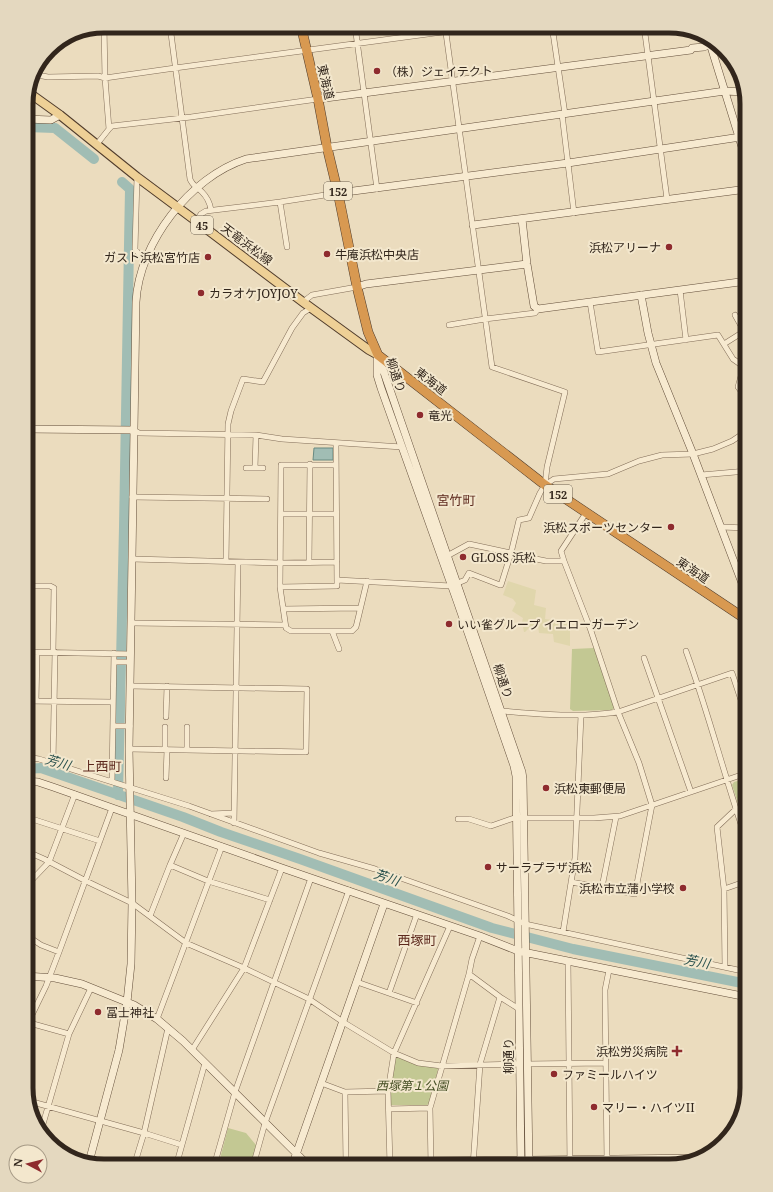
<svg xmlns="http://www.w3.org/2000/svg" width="773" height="1192" viewBox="0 0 773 1192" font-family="'Noto Serif','Noto Sans JP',serif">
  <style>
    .farmland { fill: #e0d6ac }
    .green { fill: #c3c893 }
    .water { fill: #a1bdb4; stroke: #698a81 }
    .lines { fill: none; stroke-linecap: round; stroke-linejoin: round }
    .river { stroke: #a1bdb4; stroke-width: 10 }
    .street-casing { stroke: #826d58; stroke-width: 6 }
    .secondary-casing { stroke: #644f3b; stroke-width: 8 }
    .primary-casing { stroke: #503c2c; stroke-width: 10 }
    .highway-casing { stroke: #503c2c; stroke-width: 10 }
    .street { stroke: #f7ead0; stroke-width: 5 }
    .secondary { stroke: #f7ead0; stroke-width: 7 }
    .primary { stroke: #eed096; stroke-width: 8 }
    .highway { stroke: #d89951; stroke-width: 9 }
    .poi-dot { fill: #8e2b2e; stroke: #f3e7cd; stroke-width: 1.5 }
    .labels { text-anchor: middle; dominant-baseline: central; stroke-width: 4; stroke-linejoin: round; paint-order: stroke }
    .shield { fill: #f3e7cd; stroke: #6c6051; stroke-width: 1 }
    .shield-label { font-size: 11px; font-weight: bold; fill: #32261c }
    .poi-label { font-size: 12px; fill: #32261c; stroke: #f3e7cd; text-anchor: start }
    .street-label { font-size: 12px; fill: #32261c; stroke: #f3e7cd }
    .park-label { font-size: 12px; font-style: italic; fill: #444e23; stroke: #f3e7cd }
    .neighbourhood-label { font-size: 13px; fill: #5d291d; stroke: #f3e7cd }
    .water-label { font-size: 13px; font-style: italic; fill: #2b524e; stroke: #f3e7cd }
    .rim { fill: none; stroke: #32261c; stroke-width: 5 }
  </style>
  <rect width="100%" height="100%" fill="#ebdcbe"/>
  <path class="farmland" d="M508 581 536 590 534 605 546 608 545 619 570 623V646L554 642 553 634 539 633 538 625 531 626 525 632H524L522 622 523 618 512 611 516 603 513 599 503 595Z"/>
  <path class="green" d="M594 648 615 707 612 710 573 711 570 709 572 649Z
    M747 778V831L732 785 734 782Z
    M398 1056 437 1067 438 1069 430 1103 427 1105H391L390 1090 395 1057Z
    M228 1128 246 1133 256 1145 251 1166H218Z"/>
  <path class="water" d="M314 448H333V460H313Z"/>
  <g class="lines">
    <path class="river" d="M26 127 55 128 94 159
      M26 769 41 768 183 817 221 832 300 859 492 928 573 949 747 984
      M118 795 124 527 130 189 122 182"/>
    <defs>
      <path id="street" d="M170 26 190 179C192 185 197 187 202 192 207 197 210 203 211 210
        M355 26 377 189
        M445 26 492 367 565 392 547 467 545 485
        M552 26 565 114
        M644 26 667 199
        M32 74 48 77 98 76 105 78 175 68 487 26
        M562 114 574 213
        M109 129 112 126 191 117 318 99
        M97 144 109 129 105 78 104 26
        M137 177 135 249 139 254 147 257
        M280 202 287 247
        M196 221 201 214 206 211 280 202 338 193
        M680 290 686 340
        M303 302 312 295 357 287
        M590 302 598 352 718 335 733 359 740 364 743 369 738 387 741 391 747 393
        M449 325 485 319 535 313 538 309
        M724 344 743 332 744 331 735 315
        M133 430 139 433 256 435 282 439 402 447
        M336 465H281L280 587 286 628 291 631H352L356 627 367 581
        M246 468H263
        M255 468 256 435
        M701 475 747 471
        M132 497 267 499
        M281 514H336
        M26 524H28L26 652 130 654
        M721 527 747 528
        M511 554 546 561H564
        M447 556 469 544 511 553
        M132 559 281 563 337 562
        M226 561 228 424 231 411 243 379 263 382 292 328 303 313 311 308
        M309 562 310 464
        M337 580 451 586 465 580 469 573 500 585H501L511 553 519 520 529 518 540 493 545 485 554 479 608 474 639 461 662 455 693 454 713 449 732 441 747 431
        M27 586H50L54 588 53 652
        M280 587 337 586 336 443
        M283 609 360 608
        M131 623 285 625
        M332 631 339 649
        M686 651C709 714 725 779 747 842
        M644 658 691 792
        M114 662H130
        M26 701 113 702
        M36 701 37 652
        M502 711C541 714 579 718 618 712L732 673 747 718
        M166 717 167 686
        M113 726H130
        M129 749 306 752 307 689 130 686
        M165 749V727
        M187 750V727
        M26 757 39 759 189 806 319 853 375 869 508 916 525 924 747 972
        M53 763 55 652
        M166 778 167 750
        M112 782 114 653
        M211 814 234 813
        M26 818 32 819 100 841
        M458 819H469L491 826 517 817 523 818H594L620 816 747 773
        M234 823 238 562
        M184 833 170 865 208 881 270 900
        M26 851 44 859 86 881 132 903 186 943 244 968 309 999 343 1022 394 1053 418 1063 442 1066 519 1064
        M571 882 635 894 652 805 639 763 618 712 590 628 564 561 561 551 586 513
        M26 886 49 862 75 794
        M602 887 616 817
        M724 889 747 881
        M150 916 170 865
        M563 932 575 858 581 715
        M26 935 41 945 59 952
        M568 961 570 1166
        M725 967 724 889 717 827 736 809
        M469 974 500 997
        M357 982 417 1003
        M389 993 417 914
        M157 1019 222 846
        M26 1022 69 1034
        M26 1030 28 1023 46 986 59 952 112 808
        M192 1050 244 968 282 868
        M527 1064 605 1063
        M321 1083 345 1092 388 1091
        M345 1092 346 1163
        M29 1101 144 1133 182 1145
        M389 1109 430 1108
        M41 1131 69 1034 91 988
        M607 1160 605 990 609 970
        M134 1166 144 1133 168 1028
        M176 1166 205 1063
        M214 1166 235 1092 311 878
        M253 1166 265 1123 349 890
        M390 1166 388 1091 394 1053 450 926
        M431 1166 430 1108 469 974 472 959 480 936
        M473 1166 480 1064 500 997 519 1009"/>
      <path id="secondary" d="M708 37 747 163
        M318 99 691 50 692 48 704 47 710 44
        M26 119 51 120 60 115
        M338 193 568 163 747 136
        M522 219 527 264 534 306 538 309 747 281
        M473 225 747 189
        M357 287 366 284 527 264
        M641 295 648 333 656 363 693 454 747 596
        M378 355 522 772 523 779 529 1166
        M377 359V375L381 388 457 601 514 766 516 776 521 1166
        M26 429 133 430
        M26 781 38 782 53 787 282 868 480 936 518 951 747 997
        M26 976 55 978 82 984 134 1005 157 1019 183 1041 309 1166
        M89 1162 119 1050 127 1002 131 964 132 903 129 749 136 302C139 243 190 177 246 159L725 91 744 92
        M308 1165 426 1163 431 1161 703 1158
        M292 1166 384 904"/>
      <path id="primary" d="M28 92 60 115 137 177 196 221 303 302 369 350 378 355"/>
      <path id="highway" d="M301 26 318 99 327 147 338 193 357 287 368 332 378 355 545 485 747 620"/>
    </defs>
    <use href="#street" class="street-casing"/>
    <use href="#secondary" class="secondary-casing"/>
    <use href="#primary" class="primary-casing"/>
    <use href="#highway" class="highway-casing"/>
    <use href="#street" class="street"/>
    <use href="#secondary" class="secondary"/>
    <use href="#primary" class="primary"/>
    <use href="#highway" class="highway"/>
  </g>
  <g class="poi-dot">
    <circle cx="377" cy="71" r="4"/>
    <circle cx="669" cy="247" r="4"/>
    <circle cx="327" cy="254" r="4"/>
    <circle cx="208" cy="257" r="4"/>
    <circle cx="201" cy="293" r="4"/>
    <circle cx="420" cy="415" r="4"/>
    <circle cx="671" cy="527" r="4"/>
    <circle cx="463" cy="557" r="4"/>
    <circle cx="449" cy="624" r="4"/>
    <circle cx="546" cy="788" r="4"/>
    <circle cx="488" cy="867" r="4"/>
    <circle cx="683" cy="888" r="4"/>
    <circle cx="98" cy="1012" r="4"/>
    <path d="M675 1045h4v4h4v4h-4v4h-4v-4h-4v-4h4z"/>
    <circle cx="554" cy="1074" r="4"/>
    <circle cx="594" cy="1107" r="4"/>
  </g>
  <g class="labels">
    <g class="shield">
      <rect x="324" y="182" width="28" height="18" rx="3"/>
      <rect x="191" y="216" width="22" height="18" rx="3"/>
      <rect x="544" y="485" width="28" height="18" rx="3"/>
    </g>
    <g class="shield-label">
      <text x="338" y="191">152</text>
      <text x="202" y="225">45</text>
      <text x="558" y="494">152</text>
    </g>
    <g class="poi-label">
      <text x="385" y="71">（株）ジェイテクト</text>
      <text x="661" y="247" text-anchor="end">浜松アリーナ</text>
      <text x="335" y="254">牛庵浜松中央店</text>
      <text x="200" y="257" text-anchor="end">ガスト浜松宮竹店</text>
      <text x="209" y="293">カラオケJOYJOY</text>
      <text x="428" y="415">竜光</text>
      <text x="663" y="527" text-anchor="end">浜松スポーツセンター</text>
      <text x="471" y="557">GLOSS 浜松</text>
      <text x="457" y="624">いい雀グループ イエローガーデン</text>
      <text x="554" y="788">浜松東郵便局</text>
      <text x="496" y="867">サーラプラザ浜松</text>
      <text x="675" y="888" text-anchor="end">浜松市立蒲小学校</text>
      <text x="106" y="1012">冨士神社</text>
      <text x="668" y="1051" text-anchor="end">浜松労災病院</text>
      <text x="562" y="1074">ファミールハイツ</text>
      <text x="602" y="1107">マリー・ハイツII</text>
    </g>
    <g class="street-label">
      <text transform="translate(326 82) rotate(77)">東海道</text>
      <text transform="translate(247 244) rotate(37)">天竜浜松線</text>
      <text transform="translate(396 375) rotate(71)">柳通り</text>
      <text transform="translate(431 381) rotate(38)">東海道</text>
      <text transform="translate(693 570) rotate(34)">東海道</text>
      <text transform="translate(503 681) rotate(71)">柳通り</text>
      <text transform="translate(508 1056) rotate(-90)">柳通り</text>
    </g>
    <g class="park-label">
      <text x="412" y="1085">西塚第１公園</text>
    </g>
    <g class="neighbourhood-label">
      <text x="456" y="500">宮竹町</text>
      <text x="102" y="766">上西町</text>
      <text x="417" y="940">西塚町</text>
    </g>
    <g class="water-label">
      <text transform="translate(58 762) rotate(16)">芳川</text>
      <text transform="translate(387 877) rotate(19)">芳川</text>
      <text transform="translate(697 961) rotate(11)">芳川</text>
    </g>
  </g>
  <path d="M0 0H773V1192H0ZM104 33H669A71 71 0 0 1 740 104V1088A71 71 0 0 1 669 1159H104A71 71 0 0 1 33 1088V104A71 71 0 0 1 104 33Z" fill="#e4d8bf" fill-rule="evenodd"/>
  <path class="rim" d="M104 33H669A71 71 0 0 1 740 104V1088A71 71 0 0 1 669 1159H104A71 71 0 0 1 33 1088V104A71 71 0 0 1 104 33Z"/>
  <g transform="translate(28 1164) rotate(277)"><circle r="19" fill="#f3e7cd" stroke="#a69a86"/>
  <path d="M0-3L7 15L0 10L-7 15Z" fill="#8e2b2e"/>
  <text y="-6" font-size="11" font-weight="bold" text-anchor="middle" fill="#32261c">N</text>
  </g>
</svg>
